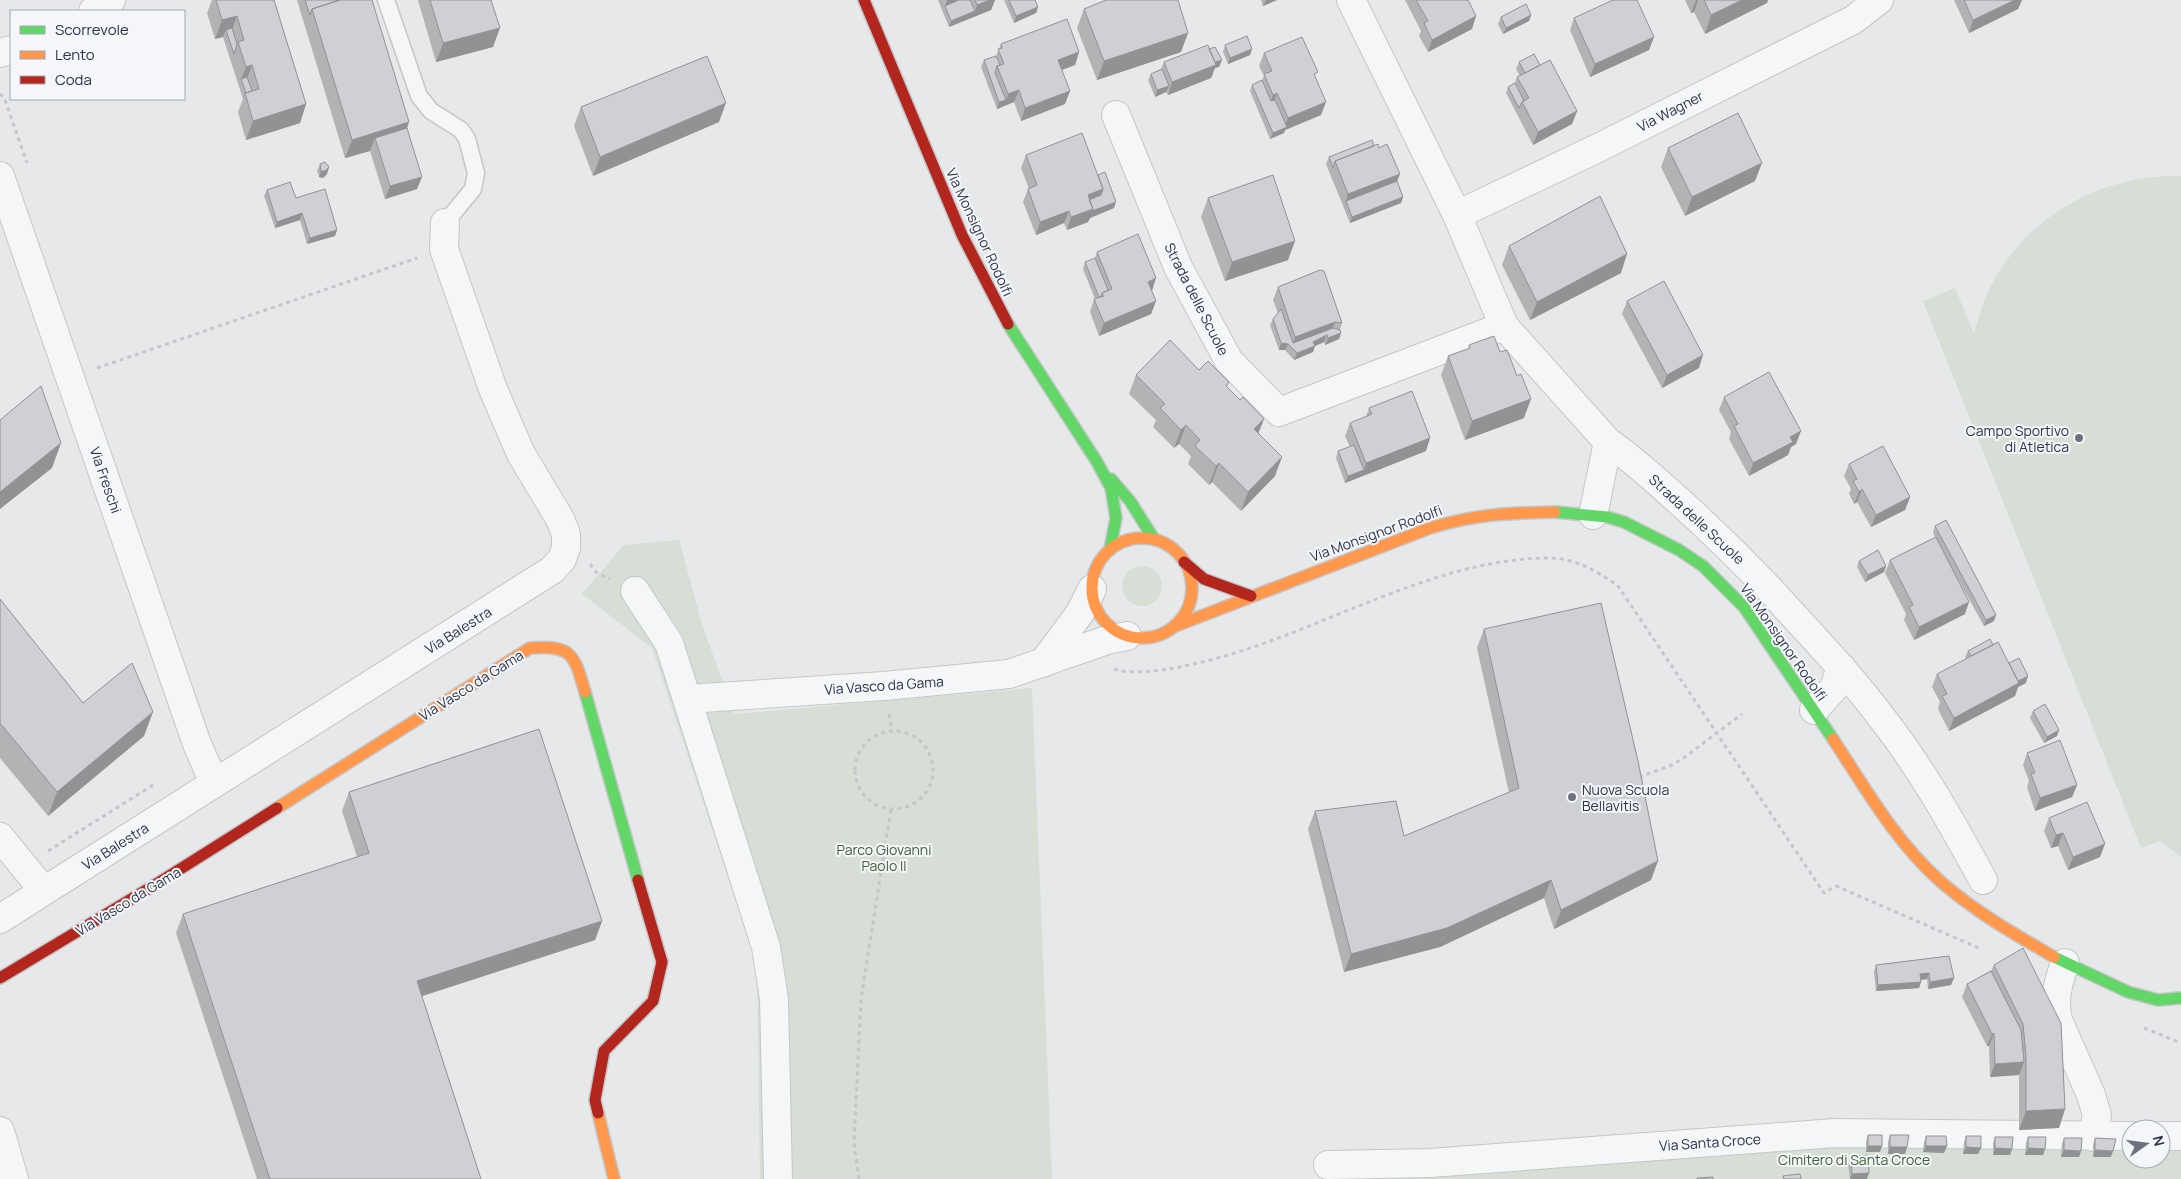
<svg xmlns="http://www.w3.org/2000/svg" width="2181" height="1179" viewBox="0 0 2181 1179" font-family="Manrope,sans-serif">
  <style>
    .green { fill: #d6ded6 }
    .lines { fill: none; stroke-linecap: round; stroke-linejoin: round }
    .lane-casing { stroke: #c4c6c8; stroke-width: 19 }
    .street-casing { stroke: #c4c6c8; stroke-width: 30 }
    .fast-casing { stroke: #c4c6c8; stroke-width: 14 }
    .slow-casing { stroke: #c4c6c8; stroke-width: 14 }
    .jam-casing { stroke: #c4c6c8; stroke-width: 14 }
    .path { stroke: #c5c6ca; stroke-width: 3; stroke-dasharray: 4 4; stroke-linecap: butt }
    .lane { stroke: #f5f6f7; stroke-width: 16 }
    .street { stroke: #f5f6f7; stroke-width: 28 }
    .fast { stroke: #63d668; stroke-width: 11 }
    .slow { stroke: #ff974d; stroke-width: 11 }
    .jam { stroke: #b3261e; stroke-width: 11 }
    .wall { fill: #b1b3b5 }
    .shaded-wall { fill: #909294 }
    .building { fill: #ced0d3; stroke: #909294 }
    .poi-dot { fill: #6c737f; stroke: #f4f6f9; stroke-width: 2 }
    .labels { text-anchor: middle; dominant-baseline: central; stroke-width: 4; stroke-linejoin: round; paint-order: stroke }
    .street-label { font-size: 14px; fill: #2b3445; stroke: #f4f6f9 }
    .poi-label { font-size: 14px; fill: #2b3445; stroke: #f4f6f9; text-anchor: end }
    .park-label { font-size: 14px; fill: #3f6138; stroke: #f4f6f9 }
  </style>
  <rect width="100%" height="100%" fill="#e6e8ea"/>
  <path class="green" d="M2181 176V857L2160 841 2141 848 1923 301 1955 288 1974 334C1978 321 1981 307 1987 294 2022 218 2099 174 2181 176Z
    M679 540 702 624 734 714 1032 688 1052 1179H760L757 963 652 648 582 594 624 545Z
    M1122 586a20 20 0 1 1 40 0a20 20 0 1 1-40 0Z
    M1831 1137 2131 1144V1159H2161V1144H2181V1179H1365L1423 1168Z"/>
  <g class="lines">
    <defs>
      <path id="lane" d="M386 0 419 96 431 111 461 130 467 139 476 173 473 189 445 223"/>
      <path id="street" d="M1351 0 1457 215 1504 326 1608 442C1630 457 1650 475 1670 493 1706 525 1740 558 1773 593 1811 635 1851 676 1885 722 1923 771 1953 825 1983 880
        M93 11 111 0
        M0 53 11 50
        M1116 115 1178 267 1229 361 1279 412 1504 326
        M0 176 197 744 214 783
        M1457 215 1600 147 1853 20 1879 0
        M1593 515 1608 442
        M635 591 669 643 766 947 774 999 778 1179
        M1043 663 1080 613 1092 589
        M687 699 884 686 1009 674 1107 640 1127 636
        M1814 710 1834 688 1841 667
        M0 837 44 891 552 570 562 559 566 548V534L560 519 521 454 493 389 444 249 445 223
        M0 919 44 891
        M2065 963C2058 983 2053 999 2058 1020L2091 1095 2097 1115 2093 1137
        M0 1131 14 1179
        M2161 1136H2181
        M1328 1165 1430 1163 1835 1133 2131 1136"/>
      <path id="fast" d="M1008 324 1097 462 1111 488 1116 518 1110 549
        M1111 479 1130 501 1154 539
        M1555 512 1607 517 1624 522 1679 550 1703 566 1744 607 1833 739
        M585 692 638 880
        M2054 957 2128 992 2158 1000 2181 998"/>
      <path id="slow" d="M1092 588a50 50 0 1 1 100 0a50 50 0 1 1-100 0Z
        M1173 627 1430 528C1476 514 1508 513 1555 512
        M1833 739C1865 788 1896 842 1940 881 1974 911 2014 934 2054 957
        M277 808 530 648C572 645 574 654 585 692
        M598 1113 614 1179"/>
      <path id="jam" d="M864 0 962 235 1008 324
        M1184 562 1204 579 1251 596
        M0 978 158 883 277 808
        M598 1113 595 1100 604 1051 653 1001 662 962 638 880"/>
    </defs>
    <use href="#lane" class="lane-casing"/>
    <use href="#street" class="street-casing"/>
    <use href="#fast" class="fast-casing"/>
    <use href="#slow" class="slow-casing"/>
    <use href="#jam" class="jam-casing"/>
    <path class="path" d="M0 94 4 97 27 163
      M97 368 417 258
      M590 564 597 573 610 579
      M1114 669C1134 676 1173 669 1193 664 1311 639 1428 558 1549 558 1575 558 1597 571 1618 586L1824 893 1836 886 1979 948
      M889 714 892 730
      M855 770a39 39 0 1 1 78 0a39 39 0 1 1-78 0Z
      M1639 777 1672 765 1685 757 1742 714
      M48 851 153 785
      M2144 1028 2181 1043
      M859 1179 854 1143 861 999 891 809"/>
    <use href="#lane" class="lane"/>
    <use href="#street" class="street"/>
    <use href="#fast" class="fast"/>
    <use href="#slow" class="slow"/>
    <use href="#jam" class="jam"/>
  </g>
  <path class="wall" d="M212 0H274L306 104 300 123 246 140 238 112 243 99 223 37 215 39 207 13Z
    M297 0H372L407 128 417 189 385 199 370 151 345 158Z
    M418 0H491L493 47 436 62Z
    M938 0H995L991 10 949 27Z
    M1004 0H1035L1038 7 1036 13 1014 23Z
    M1261 0H1277L1263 6Z
    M1405 0H1468L1472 29 1428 52 1419 36 1421 31Z
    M1685 0H1768L1767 3 1705 34 1694 12 1691 13Z
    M1954 0H2022L2018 9 1969 33Z
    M1084 9 1181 52 1097 80 1077 28Z
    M1531 15 1529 21 1503 34 1498 24 1501 17Z
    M1574 18 1654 37 1649 50 1590 77 1570 30Z
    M1001 44 1079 52 1075 65 1062 70 1065 104 1021 121 1014 102 997 109 981 67 984 60 996 56Z
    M1225 45 1250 55 1228 64 1223 52Z
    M1209 49 1219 67 1215 68 1211 78 1168 95 1166 92 1155 97 1148 80 1151 74 1161 69 1164 62Z
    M1264 53 1315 78 1321 115 1285 130 1284 133 1270 139 1250 91 1252 85 1262 80 1264 76 1259 66Z
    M1519 62 1540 65 1577 111 1572 124 1533 145 1506 93 1508 87 1515 83 1517 77 1520 76 1516 69Z
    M581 107 719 122 593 176 574 126Z
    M1374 146 1397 181 1403 197 1401 203 1350 223 1326 164 1329 157Z
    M1668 148 1755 181 1685 216 1661 167Z
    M1026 155 1098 175 1114 208 1090 218 1088 222 1067 230 1064 223 1036 235 1023 202 1028 189H1029L1021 168Z
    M320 164 329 167 327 174 323 178 319 177 317 171Z
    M267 190 296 198 337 230 335 236 307 244 300 220 275 228 264 196Z
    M1208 198 1288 260 1225 281 1201 217Z
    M1509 246 1621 273 1530 320 1502 265Z
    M1097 252 1152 291 1156 301 1151 314 1099 336 1090 312 1094 299H1095L1083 269 1085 262 1095 258Z
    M1278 287 1342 323 1340 330 1341 333 1339 339 1325 345 1324 342 1315 346 1313 352 1294 360 1285 350H1279L1270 325 1273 319 1278 313 1273 300Z
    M1627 301 1699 368 1662 388 1622 314Z
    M1469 345 1500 352 1517 376 1524 418 1465 440 1441 375 1448 356 1468 349Z
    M1199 370 1229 382 1227 387 1259 434 1275 476 1241 511 1212 482 1209 485 1188 464 1191 456 1179 444 1174 448 1153 427 1156 420 1129 394 1136 375Z
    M1724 397 1796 444 1791 447 1788 455 1749 476 1729 439 1731 432 1719 410Z
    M1369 408 1426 451 1345 483 1336 458 1338 451 1350 447 1345 436 1350 423 1366 417Z
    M1849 464 1910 497 1905 510 1871 527 1857 502 1854 504 1849 494 1851 489 1844 476Z
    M1935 526 1994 621 1984 626 1951 567 1965 614 1914 640 1904 620 1906 614 1885 573 1890 560 1935 537 1933 532Z
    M1859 561 1886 566 1884 572 1865 582 1857 567Z
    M0 599 83 703 144 736 48 816 0 758Z
    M1484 629 1651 880 1554 929 1544 898 1440 947 1344 972 1308 829 1315 811 1404 836 1509 793 1477 648Z
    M1993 645 2026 683 2018 687 2015 696 1949 731 1938 709 1940 702 1932 687 1937 674 1966 659 1965 657 1968 651Z
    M2033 711 2059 730 2057 736 2044 743 2030 718Z
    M2027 753 2077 785 2072 797 2035 811 2027 787 2029 781 2023 765Z
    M349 792 602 921 595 940 422 996 481 1179H257L176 933 183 914 357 857 342 811Z
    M2049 818 2100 857 2068 870 2058 846 2051 848 2044 831Z
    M1949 956 1951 985 1928 989 1927 979 1921 980V982L1919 988 1876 991 1874 972 1876 965Z
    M1994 965 2065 1109 2059 1128 2019 1130V1075L1990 1077 1989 1046H1987L1962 997 1967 984 1991 971Z
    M1868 1135 1880 1152H1866V1142Z
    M1890 1135 1907 1147 1905 1154H1888V1142Z
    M1926 1136 1947 1146 1944 1153 1923 1152 1924 1142Z
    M1966 1136 1978 1154H1963L1964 1142Z
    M1995 1137 2010 1155H1993V1143Z
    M2028 1137 2045 1149 2043 1155H2025L2026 1143Z
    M2064 1138 2081 1151 2079 1157H2061L2062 1144Z
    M2095 1138 2111 1157H2093V1145Z
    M1851 1157 1867 1179H1850L1848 1163Z"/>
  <path class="shaded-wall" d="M947 0H968L945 6Z
    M988 0H995L991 10 949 27 951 21 975 11 977 5Z
    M1266 0H1277L1263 6Z
    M1696 0H1698L1694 12 1691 13Z
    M1742 0H1768L1767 3 1705 34 1711 15Z
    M2015 0H2022L2018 9 1969 33 1973 20Z
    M1038 7 1036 13 1014 23 1016 16Z
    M1531 15 1529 21 1503 34 1506 28Z
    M237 16 230 35 226 30 223 37 215 39 222 20Z
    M1476 16 1472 29 1428 52 1432 40Z
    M500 28 493 47 436 62 443 43Z
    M1188 33 1181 52 1097 80 1104 61Z
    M1654 37 1649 50 1590 77 1595 64Z
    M1252 49 1250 55 1228 64 1230 58Z
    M1079 52 1075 65 1053 73 1058 60Z
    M1222 60 1219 67 1215 68 1211 78 1168 95 1172 82 1210 64Z
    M252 65 245 84 241 79 246 67Z
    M1169 86 1166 92 1155 97 1157 90Z
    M1019 90 1014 102 997 109 999 102 1006 100 1008 94Z
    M1070 91 1065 104 1021 121 1025 108Z
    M1277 93 1272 106 1269 108 1273 95Z
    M1326 102 1321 115 1285 130 1284 133 1270 139 1273 133 1284 128 1288 118Z
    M726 103 719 122 593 176 600 157Z
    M306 104 300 123 246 140 253 121Z
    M1577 111 1572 124 1533 145 1538 132Z
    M409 122 403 141 375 138 370 151 345 158 352 140Z
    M1762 163 1755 181 1685 216 1692 197Z
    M329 167 327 174 323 178 319 177 321 171Z
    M1400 174 1395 187 1346 201 1344 207 1348 194Z
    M422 177 417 189 385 199 390 186Z
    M1103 189 1098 201 1087 206 1088 195Z
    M1403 197 1401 203 1350 223 1352 217Z
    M1116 202 1114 208 1090 218 1088 222 1067 230 1071 217Z
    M1069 211 1064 223 1036 235 1040 222Z
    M302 213 300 220 275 228 277 222Z
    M337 230 335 236 307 244 310 238Z
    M1295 241 1288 260 1225 281 1232 262Z
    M1627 254 1621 273 1530 320 1537 302Z
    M1156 278 1152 291 1148 282Z
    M1156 301 1151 314 1099 336 1104 323Z
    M1335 322 1330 335 1326 336 1324 342 1315 346 1313 352 1294 360 1297 353 1291 348 1295 337Z
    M1341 333 1339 339 1325 345 1328 338Z
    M1281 343 1288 344 1285 350H1279Z
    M1703 355 1699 368 1662 388 1667 375Z
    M1531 399 1524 418 1465 440 1472 421Z
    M1264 419 1257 437 1254 429Z
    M1186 425 1179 444 1174 448 1181 430Z
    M1801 431 1796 444 1791 447 1788 455 1749 476 1753 463 1790 437Z
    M1430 438 1426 451 1345 483 1348 476 1364 470 1366 463Z
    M61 443 52 468 0 509V492Z
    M1282 457 1275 476 1241 511 1248 492Z
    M1219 463 1212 482 1209 485 1216 466Z
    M1862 489 1857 502 1854 504 1859 492Z
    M1910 497 1905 510 1871 527 1876 515Z
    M1886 566 1884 572 1865 582 1868 575Z
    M1969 602 1965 614 1914 640 1919 627Z
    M1996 615 1994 621 1984 626 1986 620Z
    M2028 676 2026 683 2018 687 2015 696 1949 731 1954 718Z
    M153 712 144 736 48 816 57 792Z
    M2059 730 2057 736 2044 743 2047 737Z
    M2077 785 2072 797 2035 811 2040 798Z
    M2063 833 2058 846 2051 848 2056 835Z
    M2105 844 2100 857 2068 870 2073 857Z
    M1658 861 1651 880 1554 929 1561 910Z
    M1551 880 1544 898 1440 947 1344 972 1351 954Z
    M602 921 595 940 410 1000 417 981Z
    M1929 973 1927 979 1918 980 1920 974Z
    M1954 978 1951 985 1928 989 1930 982Z
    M1921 982 1919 988 1876 991 1878 985Z
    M1994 1033 1989 1046H1987L1992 1034Z
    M2024 1062 2019 1075 1990 1077 1995 1064Z
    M2065 1109 2059 1128 2019 1130 2026 1111Z
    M1868 1146H1882L1880 1152H1866Z
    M1926 1146H1947L1944 1153 1923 1152Z
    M1890 1147H1907L1905 1154H1888Z
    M1966 1147 1981 1148 1978 1154H1963Z
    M1995 1148 2012 1149 2010 1155H1993Z
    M2028 1148 2045 1149 2043 1155H2025Z
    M2064 1150 2081 1151 2079 1157H2061Z
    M2095 1150 2113 1151 2111 1157H2093Z
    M1869 1173 1867 1179H1850L1852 1174Z"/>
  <path class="building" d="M216 0H274L306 104 253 121 245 93 259 89 252 65 246 67 238 42 244 40 237 16 222 20Z
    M305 0H340L312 9 310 15Z
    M340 0H372L409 122 352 140 312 9Z
    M430 0H491L500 28 443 43Z
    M959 0H970L975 11 951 21 945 6Z
    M975 0H990L977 5Z
    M1009 0H1035L1038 7 1016 16Z
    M1106 0H1178L1188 33 1104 61 1084 9Z
    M1416 0H1468L1476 16 1432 40 1424 23 1428 21Z
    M1613 0H1637L1654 37 1595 64 1574 18Z
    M1704 0H1742L1711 15Z
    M1964 0H2015L1973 20Z
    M1526 4 1531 15 1506 28 1501 17Z
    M1067 19 1079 52 1058 60 1070 91 1025 108 1019 90 1008 94 997 66 1004 64 998 49 1002 48 1001 44Z
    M232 28 237 44 234 54 226 30Z
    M1247 36 1252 49 1230 58 1225 45Z
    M1302 37 1318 72 1314 74 1326 102 1288 118 1277 93 1273 95 1264 74 1272 71 1264 53Z
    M1208 45 1216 65 1172 82 1164 62Z
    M1215 47 1222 60 1215 62 1209 49Z
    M1534 54 1540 65 1525 73 1519 62Z
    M707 56 726 103 600 157 581 107Z
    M996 56 1000 65 997 66 995 73 1006 100 999 102 984 60Z
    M1550 60 1577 111 1538 132 1522 102 1529 98 1517 77Z
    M1162 69 1169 86 1157 90 1151 74Z
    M247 77 252 91 246 93 241 79Z
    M1262 80 1271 101 1275 100 1287 127 1273 133 1252 85Z
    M1515 83 1524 101 1522 102 1519 108 1508 87Z
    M1738 113 1762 163 1692 197 1668 148Z
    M407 128 422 177 390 186 375 138Z
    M1082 133 1103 189 1088 195 1093 209 1071 217 1069 211 1040 222 1028 189 1037 185 1026 155Z
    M1372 140 1374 146 1335 161 1333 168 1329 157Z
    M1378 144 1379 148 1387 144 1400 174 1348 194 1335 161Z
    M325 162 329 167 325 171H321L320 164Z
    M1105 172 1116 202 1092 211 1093 209 1089 200 1101 195 1103 189 1098 175Z
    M1273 175 1295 241 1232 262 1208 198Z
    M1397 181 1403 197 1352 217 1346 201Z
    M290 182 296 198 325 189 337 230 310 238 302 213 277 222 267 190Z
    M1600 196 1627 254 1537 302 1509 246Z
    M1138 234 1156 278 1148 282 1156 301 1104 323 1094 299 1104 296 1102 293 1112 289 1097 252Z
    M1095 258 1108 290 1102 293 1101 297H1099L1085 262Z
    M1320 270 1324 271 1342 323 1335 322 1295 337 1278 287Z
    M1664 281 1703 355 1667 375 1627 301Z
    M1281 309 1293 343 1333 328 1340 330 1341 333 1328 338 1327 335 1313 342 1315 346 1297 353 1288 344 1281 343 1273 319Z
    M1494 336 1500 352 1507 350 1517 376 1521 374 1531 399 1472 421 1448 356 1470 348 1469 345Z
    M1170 340 1199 370 1208 361 1229 382 1226 386 1240 400 1243 397 1264 419 1254 429 1282 457 1248 492 1219 463 1216 466 1195 446 1200 440 1186 425 1181 430 1160 408 1165 404 1136 375Z
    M1769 372 1801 431 1790 437 1793 442 1753 463 1734 426 1738 424 1724 397Z
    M41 386 61 443 0 492V420Z
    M1412 391 1430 438 1366 463 1350 423 1372 414 1369 408Z
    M1354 445 1364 470 1348 476 1338 451Z
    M1883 446 1910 497 1876 515 1862 489 1859 492 1853 481 1857 479 1849 464Z
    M1946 520 1996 615 1986 620 1935 526Z
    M1936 537 1969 602 1919 627 1909 607 1913 605 1890 560Z
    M1878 550 1886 566 1868 575 1859 561Z
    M0 599 83 703 132 663 153 712 57 792 0 723Z
    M1601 603 1638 761 1658 861 1561 910 1551 880 1447 928 1351 954 1315 811 1396 801 1404 836 1519 788 1484 629Z
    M1990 639 1993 645 1971 656 1968 651Z
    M1998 642 2019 683 1954 718 1942 696 1947 694 1937 674Z
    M2019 658 2028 676 2018 681 2009 663Z
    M2045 704 2059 730 2047 737 2033 711Z
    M539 729 602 921 417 981 481 1179H270L183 914 369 853 349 792Z
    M2060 740 2077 785 2040 798 2031 774 2035 773 2027 753Z
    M2087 802 2105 844 2073 857 2063 833 2056 835 2049 818Z
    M2023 948 2061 1023 2065 1109 2026 1111V1056L2023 1024 1994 965Z
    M1949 956 1954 978 1930 982 1929 973 1920 974 1921 982 1878 985 1876 965Z
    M1991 971 2021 1030 2024 1062 1995 1064 1994 1033 1992 1034 1967 984Z
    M1868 1135H1882V1146H1868Z
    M1890 1135H1909L1907 1147H1890Z
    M1926 1136H1946L1947 1146H1926Z
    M1966 1136H1981V1148L1966 1147Z
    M1995 1137H2013L2012 1149 1995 1148Z
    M2028 1137H2046L2045 1149 2028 1148Z
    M2064 1138H2082L2081 1151 2064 1150Z
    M2095 1138 2116 1139 2113 1151 2095 1150Z
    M1868 1155 1869 1173 1852 1174 1851 1157Z
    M1800 1174 1801 1179H1784L1783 1176Z
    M1713 1177V1179H1697V1178Z"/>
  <g class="poi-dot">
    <circle cx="2079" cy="438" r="5"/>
    <circle cx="1572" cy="797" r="5"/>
  </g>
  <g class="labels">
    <g class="street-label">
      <text transform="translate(1670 111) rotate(-27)">Via Wagner</text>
      <text transform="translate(980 232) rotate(65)">Via Monsignor Rodolfi</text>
      <text transform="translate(1197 299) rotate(63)">Strada delle Scuole</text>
      <text transform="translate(106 480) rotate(71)">Via Freschi</text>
      <text transform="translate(1697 519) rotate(43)">Strada delle Scuole</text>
      <text transform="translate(1376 533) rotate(-20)">Via Monsignor Rodolfi</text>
      <text transform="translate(458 630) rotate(-32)">Via Balestra</text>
      <text transform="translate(1784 642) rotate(55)">Via Monsignor Rodolfi</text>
      <text transform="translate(471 685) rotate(-32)">Via Vasco da Gama</text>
      <text transform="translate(884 685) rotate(-4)">Via Vasco da Gama</text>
      <text transform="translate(115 846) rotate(-32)">Via Balestra</text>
      <text transform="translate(128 901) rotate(-31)">Via Vasco da Gama</text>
      <text transform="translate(1710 1142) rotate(-4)">Via Santa Croce</text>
    </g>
    <g class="poi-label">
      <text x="2069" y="430">Campo Sportivo<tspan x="2069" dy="16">di Atletica</tspan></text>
      <text x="1582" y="789" text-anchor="start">Nuova Scuola<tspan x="1582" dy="16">Bellavitis</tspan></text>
    </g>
    <g class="park-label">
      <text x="884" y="849">Parco Giovanni<tspan x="884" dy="16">Paolo II</tspan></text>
      <text x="1854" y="1159">Cimitero di Santa Croce</text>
    </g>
  </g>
  <rect x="10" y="10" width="175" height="90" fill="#f4f6f9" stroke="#a4a8b1"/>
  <rect x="20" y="26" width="25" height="8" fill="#63d668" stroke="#a4a8b1"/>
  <text x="55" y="35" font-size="15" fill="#2b3445">Scorrevole</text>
  <rect x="20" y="51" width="25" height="8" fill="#ff974d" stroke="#a4a8b1"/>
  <text x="55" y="60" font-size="15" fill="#2b3445">Lento</text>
  <rect x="20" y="76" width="25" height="8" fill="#b3261e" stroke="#a4a8b1"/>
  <text x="55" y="85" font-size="15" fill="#2b3445">Coda</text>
  <g transform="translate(2146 1144) rotate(76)"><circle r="24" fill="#f4f6f9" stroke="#a4a8b1"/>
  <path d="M0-4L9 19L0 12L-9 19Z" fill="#6c737f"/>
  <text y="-8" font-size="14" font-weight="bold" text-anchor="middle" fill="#2b3445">N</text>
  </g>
</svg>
